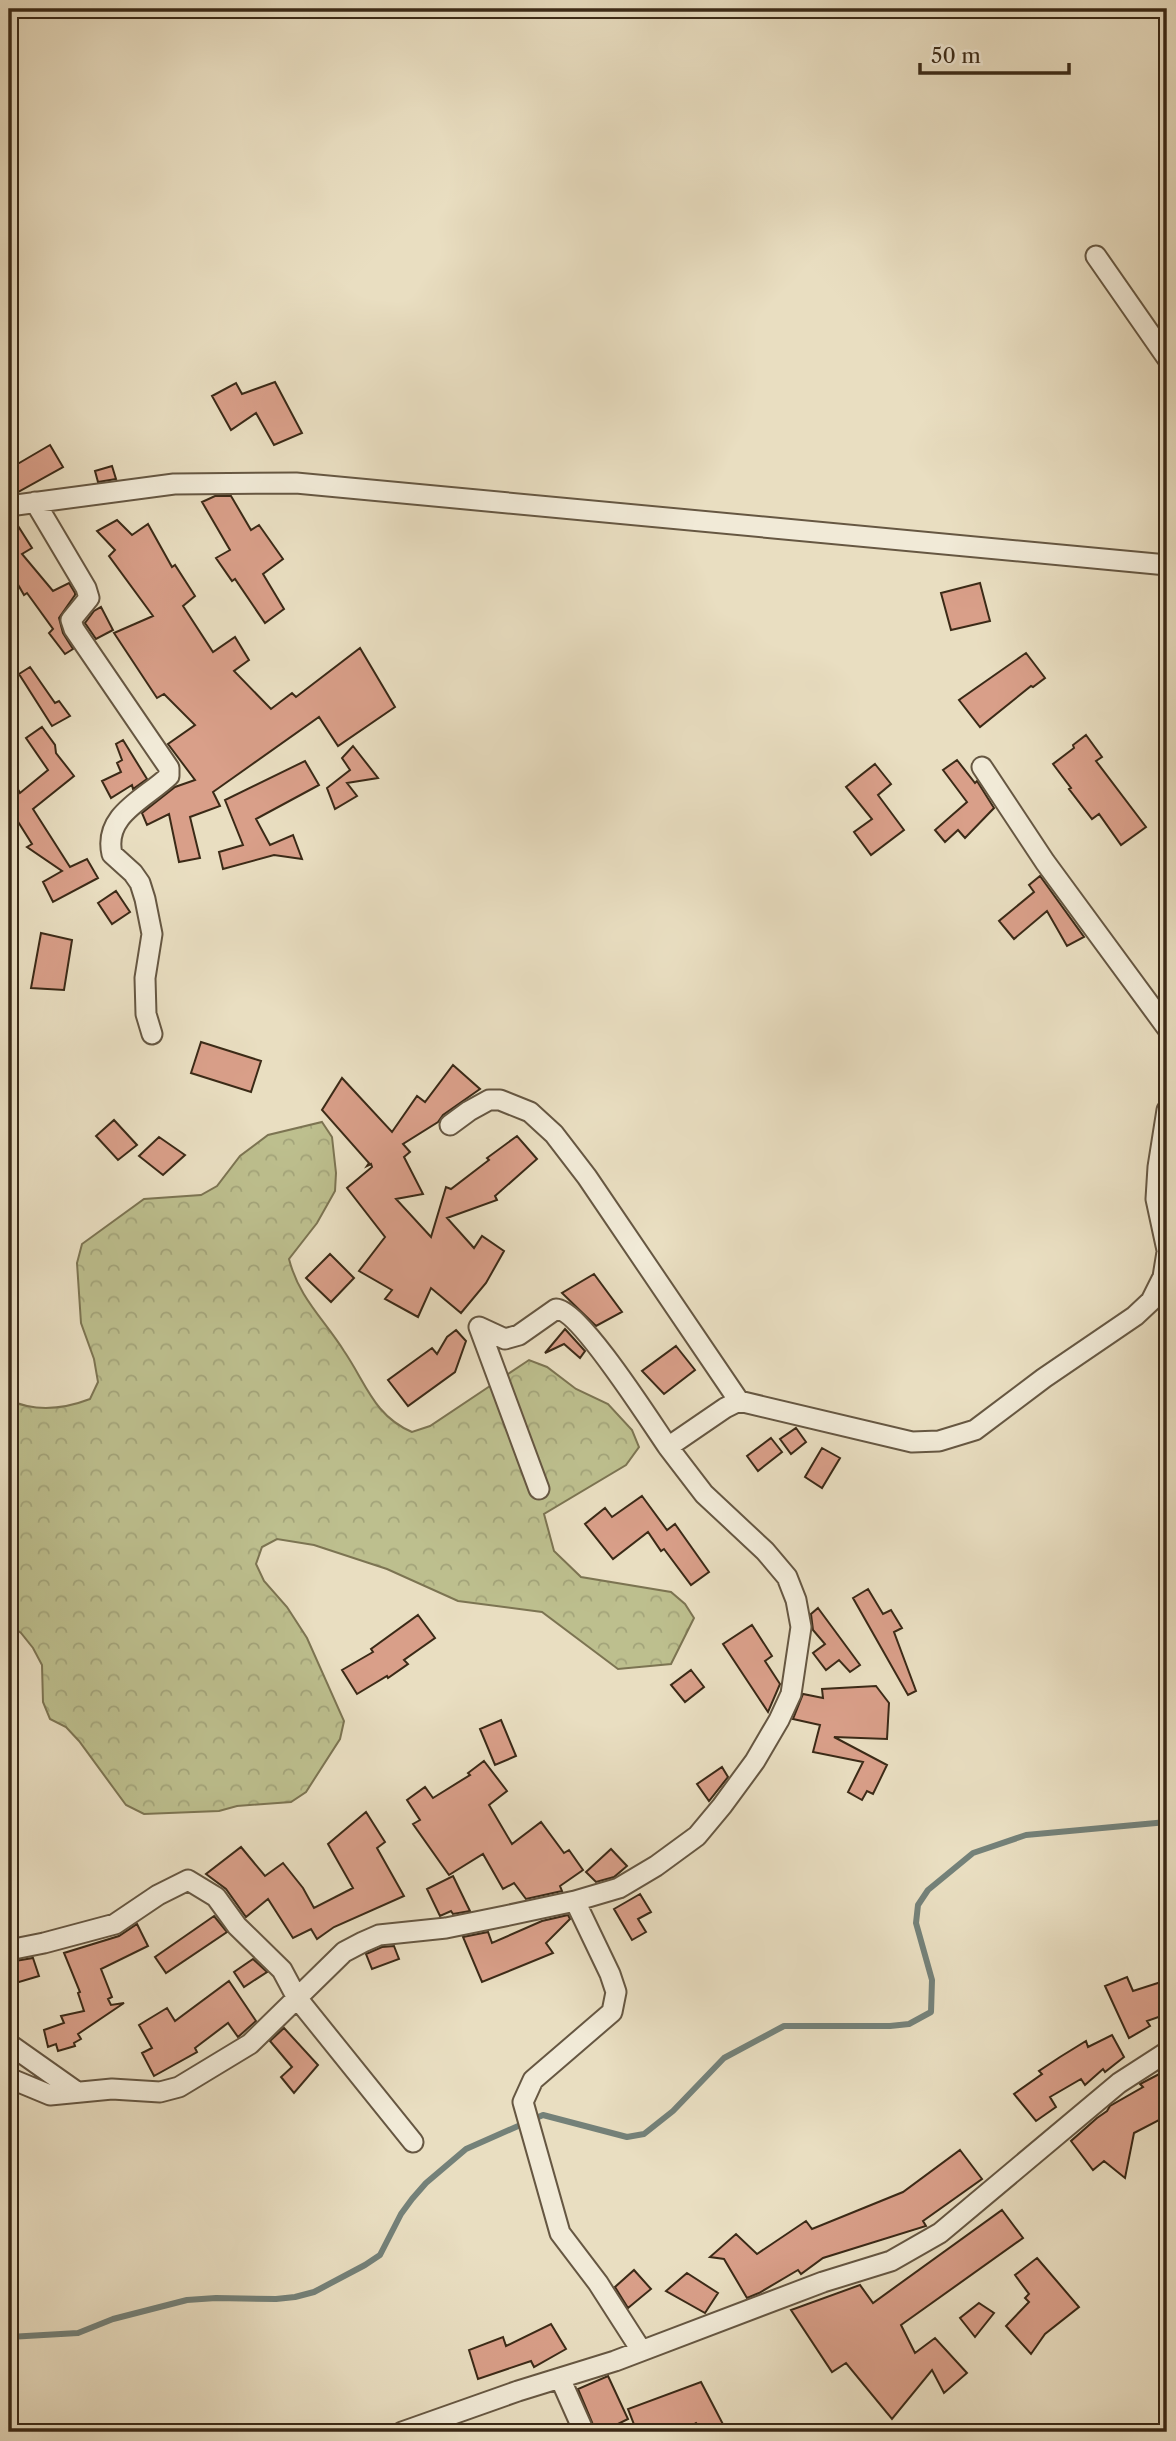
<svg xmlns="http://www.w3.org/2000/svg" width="1176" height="2441" viewBox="0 0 1176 2441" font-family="'Libre Caslon Text',serif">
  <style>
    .forest { fill: url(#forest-crowns); stroke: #7c7452; stroke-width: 2 }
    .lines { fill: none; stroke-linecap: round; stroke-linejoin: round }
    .stream { stroke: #748179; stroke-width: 6 }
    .building { fill: #d99f89; stroke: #3b2a17; stroke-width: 2 }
    .minor-casing { stroke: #665742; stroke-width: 23 }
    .minor { stroke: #f1ead7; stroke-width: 19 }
  </style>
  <defs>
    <pattern id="forest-crowns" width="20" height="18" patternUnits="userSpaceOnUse" patternTransform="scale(1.75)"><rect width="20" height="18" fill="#bdbf8e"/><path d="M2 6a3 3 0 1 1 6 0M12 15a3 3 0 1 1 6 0" fill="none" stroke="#a3a47a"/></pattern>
  </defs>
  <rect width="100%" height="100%" fill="#e9dec1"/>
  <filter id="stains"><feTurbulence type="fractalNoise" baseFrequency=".00286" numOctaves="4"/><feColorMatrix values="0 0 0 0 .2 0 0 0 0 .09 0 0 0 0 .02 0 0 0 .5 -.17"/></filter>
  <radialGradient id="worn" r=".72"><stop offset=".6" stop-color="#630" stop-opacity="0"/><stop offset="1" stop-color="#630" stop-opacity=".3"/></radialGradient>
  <path class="forest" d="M322 1122 332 1137 336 1173 335 1191 317 1223 289 1259C299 1298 323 1318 344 1351 366 1383 374 1416 412 1432L430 1426 529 1360 547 1367 576 1389 608 1404 632 1430 639 1447 626 1465 544 1514 554 1551 581 1577 671 1592 685 1604 694 1618 671 1664 618 1669 542 1612 458 1601 387 1569 314 1545 277 1539 262 1547 256 1564 264 1581 287 1607 307 1638 344 1721 340 1739 306 1792 291 1802 237 1806 219 1811 144 1814 126 1805 79 1741 66 1727 50 1719 43 1702 42 1665 33 1648 21 1633 9 1624V1400C35 1412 64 1409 90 1399L98 1382 94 1359 81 1323 77 1263 82 1244 144 1199 201 1195 217 1186 240 1156 268 1135Z"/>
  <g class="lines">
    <path class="stream" d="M9 2337 78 2333 113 2319 187 2300 216 2298 276 2299 295 2297 314 2292 365 2265 380 2255 401 2214 412 2199 426 2183 466 2149 543 2115 627 2137 644 2134 673 2111 724 2058 784 2026H890L909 2024 931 2012 932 1980 916 1923 918 1905 928 1890 973 1853 1026 1835 1167 1822"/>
  </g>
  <path class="building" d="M275 382 302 433 274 445 256 413 231 430 212 396 236 383 242 394Z
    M50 445 63 467 18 492 9 494V469Z
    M112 466 116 479 98 482 95 471Z
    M215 496H231L251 530 259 525 283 559 263 574 284 609 265 623 235 579 232 581 216 558 230 550 202 502Z
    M9 518H13L32 548 22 554 53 591 69 583 75 593V595L59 618 63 633 73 649 65 654 49 633 53 629 27 593 24 595 9 569Z
    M117 520 132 535 148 524 172 567 175 565 195 596 183 606 213 652 235 637 249 660 234 671 271 709 292 693 296 697 360 648 395 707 338 746 319 717 213 792 220 806 190 817 200 858 179 862 169 814 147 825 142 813 175 787 195 780 168 744 195 725 164 694 157 698 114 633 153 616 109 556 115 550 97 531Z
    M980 583 990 621 951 630 941 593Z
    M101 607 113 630 96 639 85 623 94 611Z
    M1026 653 1045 678 1033 687 1031 686 980 727 959 700Z
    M30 667 55 703 59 701 70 716 52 726 19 674Z
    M42 727 55 745 56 753 74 776 33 809 70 867 87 859 98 878 53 902 43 882 62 871 27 847 32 844 15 817 9 822V799L19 791 20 793 48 770 26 738Z
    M1086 735 1102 757 1096 761 1146 827 1121 845 1099 814 1092 819 1069 789 1071 788 1053 764 1074 748 1073 745Z
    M123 740 147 779 133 789 132 785 111 798 102 781 121 772 117 763 122 760 116 744Z
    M353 746 378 778 347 783 357 796 335 809 327 788 350 770 342 758Z
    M957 760 975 783 977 781 994 808 965 838 958 830 945 842 935 830 967 802 943 770Z
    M305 761 319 785 256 819 270 845 293 835 302 859 274 855 223 869 219 852 243 845 225 800Z
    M875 764 891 784 878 795 904 830 871 855 854 832 872 819 846 787Z
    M1040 876 1084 937 1067 946 1047 911 1014 939 999 921 1034 892 1029 885Z
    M116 891 130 912 112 924 98 903Z
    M41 933 72 940 64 990 31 988Z
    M201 1042 261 1061 251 1092 191 1073Z
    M453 1065 480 1089 443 1115 438 1122 403 1144 410 1152 404 1157 423 1194 396 1199 431 1237 446 1187 451 1189 489 1160 487 1158 517 1136 537 1159 495 1196 497 1200 447 1218 474 1248 482 1236 504 1251 486 1283 461 1313 431 1288 418 1317 385 1299 392 1290 359 1271 385 1237 347 1188 372 1167 371 1164 367 1166 369 1163 322 1110 342 1078 392 1132 417 1096 425 1102Z
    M114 1120 137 1145 118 1160 96 1136Z
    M159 1137 185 1155 163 1175 139 1156Z
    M330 1254 354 1278 331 1302 306 1278Z
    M594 1274 622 1312 596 1326 562 1293Z
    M565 1329 585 1351 580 1358 564 1344 545 1353Z
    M456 1330 466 1341 455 1372 408 1406 388 1380 432 1348 437 1354 447 1337Z
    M676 1346 695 1370 664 1394 642 1371Z
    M796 1428 806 1442 791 1454 780 1439Z
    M771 1438 782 1452 758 1471 747 1456Z
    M822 1448 840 1458 822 1488 805 1477Z
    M642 1496 667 1530 675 1524 709 1572 691 1585 664 1549 661 1551 648 1532 613 1559 585 1524 605 1508 612 1517Z
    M868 1589 883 1614 891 1610 902 1628 894 1632 916 1691 908 1695 853 1598Z
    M818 1608 860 1665 850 1672 839 1660 826 1670 813 1653 825 1644 813 1630 811 1614Z
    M418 1615 435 1638 404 1660 408 1664 388 1678 387 1676 357 1694 342 1670 373 1652 371 1649Z
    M752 1625 772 1656 765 1661 780 1684 768 1712 723 1644Z
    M691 1670 704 1687 685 1702 671 1685Z
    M876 1686 889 1703 887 1739 834 1737 887 1765 873 1794 867 1791 862 1800 848 1792 863 1762 813 1752 820 1725 793 1719 803 1694 823 1698 822 1689Z
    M501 1720 516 1756 495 1765 480 1729Z
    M484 1761 507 1791 489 1805 512 1844 541 1822 564 1853 569 1850 583 1870 560 1886 562 1891 526 1899 514 1883 503 1889 483 1854 449 1875 413 1824 420 1820 407 1800 425 1787 433 1798 470 1775 468 1773Z
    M722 1767 728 1777 709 1801 697 1784Z
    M366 1812 385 1842 377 1848 404 1896 334 1927 317 1939 311 1929 293 1938 268 1899 246 1917 226 1889 206 1874 241 1847 265 1876 283 1863 303 1888 314 1908 353 1888 328 1844Z
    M611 1849 627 1866 614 1877 596 1882 586 1872Z
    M453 1876 470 1911 453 1914 451 1911 440 1916 427 1889Z
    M640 1894 651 1912 638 1919 646 1932 632 1940 614 1909Z
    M568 1915 570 1919 546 1943 553 1953 482 1982 463 1937 488 1932 492 1943 542 1921Z
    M214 1916 227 1932 166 1973 155 1957Z
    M137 1924 148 1946 101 1969 112 1997 108 1999 111 2005 124 2003 78 2034 81 2039 74 2043 75 2046 58 2051 56 2044 48 2047 44 2030 64 2023 61 2016 84 2011 78 1993 80 1992 64 1953 119 1936Z
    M394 1946 399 1959 372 1969 366 1954 382 1947Z
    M33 1958 39 1976 9 1985V1962Z
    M253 1959 267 1972 244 1987 234 1972Z
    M1127 1977 1133 1991 1161 1982 1167 1994V2014L1147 2021 1150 2026 1129 2038 1105 1986Z
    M229 1981 256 2021 238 2037 228 2023 195 2048 197 2052 154 2076 142 2053 152 2048 139 2025 167 2008 175 2021Z
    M284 2028 318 2065 294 2093 281 2077 292 2067 270 2041Z
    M1112 2035 1124 2057 1105 2072 1103 2069 1085 2085 1081 2079 1050 2097 1056 2107 1036 2121 1014 2094 1042 2074 1039 2071 1060 2057 1086 2041 1088 2047Z
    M1167 2070V2116L1134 2133 1125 2178 1104 2161 1093 2170 1071 2141 1097 2118 1107 2111 1110 2106 1143 2087 1140 2084Z
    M960 2150 982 2179 923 2221 926 2226 823 2258 801 2274 798 2270 759 2293 747 2298 724 2259 710 2257 736 2234 757 2254 806 2221 812 2229 903 2192Z
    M1002 2210 1023 2238 901 2325 915 2353 935 2338 967 2373 944 2393 932 2370 892 2419 846 2363 832 2372 791 2310 860 2285 873 2303Z
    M1037 2258 1079 2307 1045 2334 1031 2354 1006 2326 1029 2302 1025 2298 1029 2294 1015 2275Z
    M634 2270 651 2289 628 2308 615 2287Z
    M687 2273 718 2293 705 2313 666 2291Z
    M979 2303 994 2313 975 2337 960 2318Z
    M551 2324 566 2349 534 2367 531 2361 478 2379 469 2350 503 2337 506 2346Z
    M608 2376 628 2419 602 2432H596L578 2389Z
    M701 2382 727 2432H704L696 2423 681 2432H637L628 2409Z"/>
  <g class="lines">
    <defs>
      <path id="minor" d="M1096 256 1167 358
        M35 502 86 588 89 598 71 620 74 629 169 768V776C145 799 103 815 112 854L133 873 140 883 145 899 152 934 145 978 146 1014 152 1034
        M9 506 174 484 296 483 1167 565
        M982 767 1045 862 1167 1028
        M1167 1110 1158 1167 1156 1199 1167 1250
        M450 1125 469 1111 489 1100H500L530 1112 554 1134 587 1177 739 1401
        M539 1489 479 1327 505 1339 519 1335 556 1309C580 1310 652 1424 668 1447
        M575 1901 610 1974 616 1992 612 2012 533 2080 523 2102 560 2233 598 2283 641 2350
        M9 1950 44 1943 115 1924 158 1895 188 1880 216 1897 237 1926 282 1970 297 1998 413 2142
        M9 2044 77 2092
        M9 2078 50 2095 112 2089 160 2092 179 2087 250 2044 344 1952 363 1942 379 1935 446 1928 505 1916 575 1901 619 1888 656 1866 697 1836 722 1806 755 1761 779 1720 791 1694 801 1627 796 1600 787 1577 765 1551 704 1494 668 1447 725 1408 739 1401 912 1442 939 1441 975 1430 1044 1378 1135 1316 1151 1301 1163 1277 1167 1252
        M560 2378 584 2432
        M402 2432 518 2391 615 2361 823 2282 891 2261 940 2233 1119 2083 1167 2052"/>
    </defs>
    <use href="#minor" class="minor-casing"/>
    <use href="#minor" class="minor"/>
  </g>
  <rect width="1176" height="2441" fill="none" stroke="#e9dec1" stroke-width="35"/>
  <rect x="10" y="10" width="1155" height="2420" fill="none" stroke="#3b2a17" stroke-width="3.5"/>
  <rect x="18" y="18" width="1141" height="2406" fill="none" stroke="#3b2a17" stroke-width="2"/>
  <path d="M920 63v10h149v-10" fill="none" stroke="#3b2a17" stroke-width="3.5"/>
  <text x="931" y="63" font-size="21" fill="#3b2a17" stroke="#f1ead7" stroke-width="5" paint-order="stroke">50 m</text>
  <rect width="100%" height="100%" filter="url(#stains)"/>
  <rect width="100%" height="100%" fill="url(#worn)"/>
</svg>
